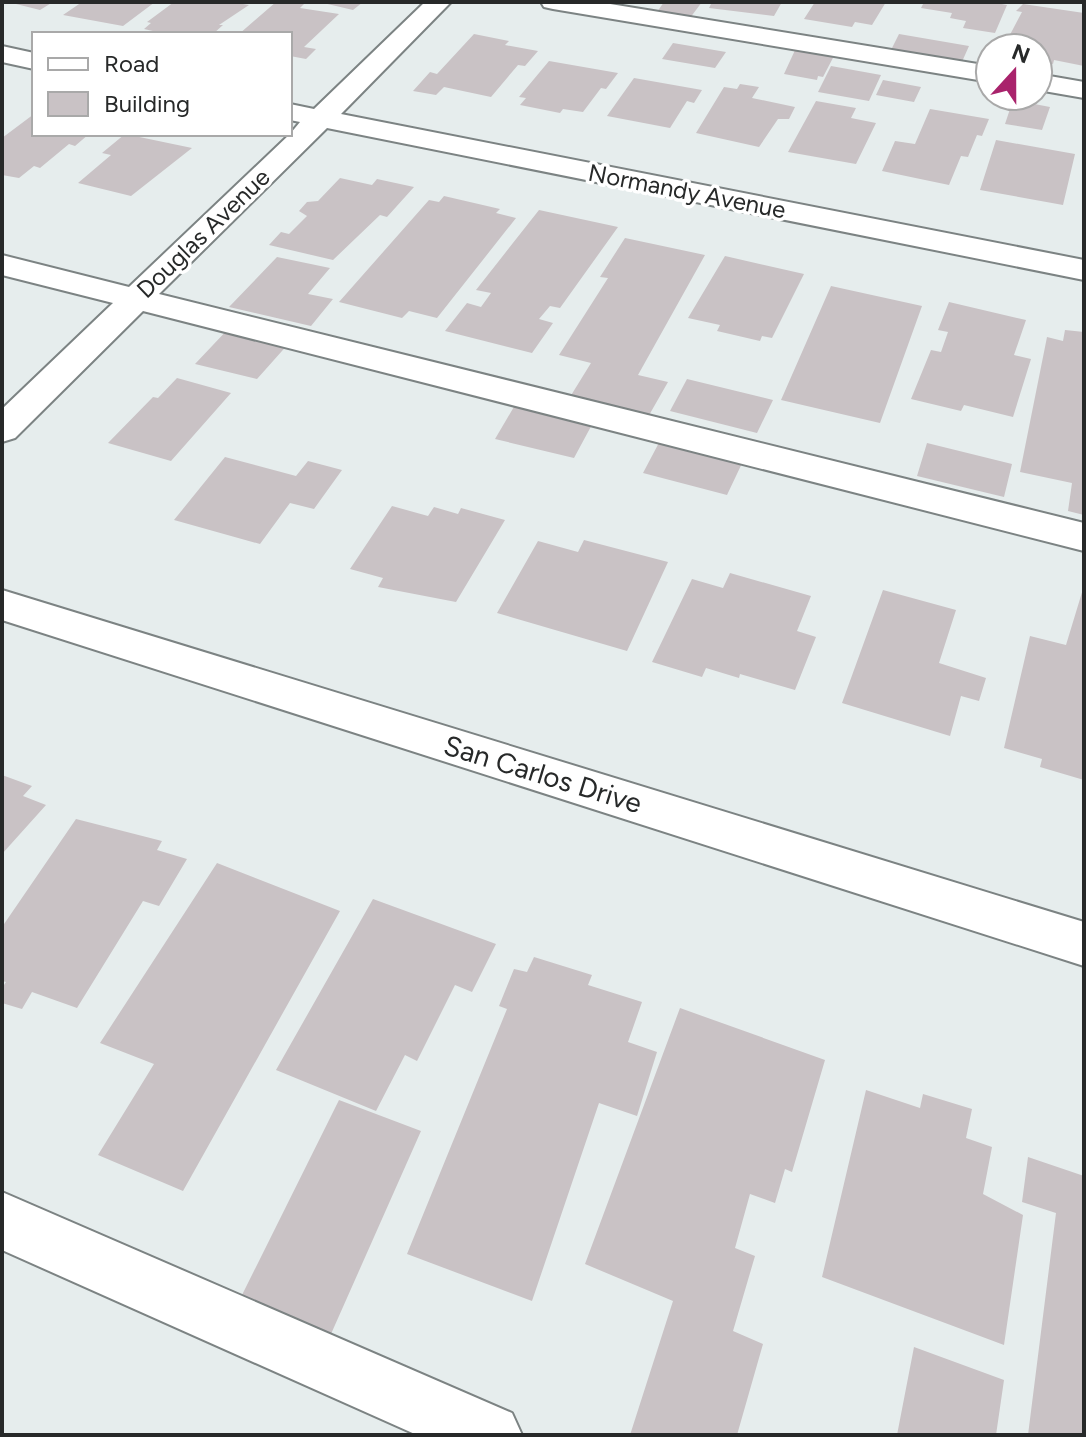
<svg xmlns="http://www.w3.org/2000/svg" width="1086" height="1437" viewBox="0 0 1086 1437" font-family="Figtree,sans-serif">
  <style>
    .building { fill: #c9c2c5 }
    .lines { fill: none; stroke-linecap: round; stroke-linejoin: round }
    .minor-casing { stroke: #7c8383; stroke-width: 4 }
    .minor { fill: #fff; fill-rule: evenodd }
    .labels { text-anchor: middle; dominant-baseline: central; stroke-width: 7; stroke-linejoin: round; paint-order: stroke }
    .far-street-label { font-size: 24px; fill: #272929; stroke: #fff }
    .street-label { font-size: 28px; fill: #272929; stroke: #fff }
  </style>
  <rect width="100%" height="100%" fill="#e6eded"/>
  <path class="building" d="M8 2H53L40 10Z
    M82 2H155L123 26 63 15Z
    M174 2H231L249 5 219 25H223L213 34H166L144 29 151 23 147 22Z
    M276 2 304 4 300 8 339 14 304 47 316 49 306 59 290 56V34H239Z
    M319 2H363L353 10Z
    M664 2H702L690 18 657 12Z
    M712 2H782L774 16 709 8Z
    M815 2H886L872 25 855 22 852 27 804 19Z
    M924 2H991L1007 5 995 33 963 28 966 21 950 18 952 13 921 8Z
    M1023 4 1084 13V66L1054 60 1053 64 1048 63 1043 79 1038 78V48H1003L1022 12 1016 11Z
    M474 34 509 41 505 45 538 51 525 66 518 65 491 97 444 87 436 95 413 91 430 72 437 74Z
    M899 34 969 46 961 64 890 52Z
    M673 43 726 52 715 68 662 59Z
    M796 48 835 54 823 77 818 76 817 80 784 74Z
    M549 61 618 73 606 89 601 88 583 112 563 109 560 113 520 105 526 98 519 97Z
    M831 66 881 75 869 101 818 92Z
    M634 78 702 90 694 103 687 101 670 128 607 116Z
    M883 80 921 87 914 102 876 95Z
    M740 84 759 87 752 98 795 107 789 119H778L759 147 696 133 724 87 737 89Z
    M1013 100 1050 107 1042 130 1005 124Z
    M816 101 856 108 851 118 876 123 856 164 788 152Z
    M930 109 989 119 982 136 977 135 968 157 961 156 949 185 882 171 895 141 915 144Z
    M34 114V134H89L75 146 69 144 40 168 34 166 19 178 2 175V138Z
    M125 134 192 148 131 196 78 183 111 155 102 153Z
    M996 140 1075 154 1063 205 980 190Z
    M340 178 372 185 377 179 414 187 387 217 380 215 333 260 269 245 281 232 289 234 307 216 299 211 307 202 318 201Z
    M444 196 500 209 496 213 516 218 437 318 409 311 402 318 339 302 429 200 439 202Z
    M539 210 618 227 560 308 550 306 539 319 553 323 532 353 445 331 467 303 481 307 491 293 476 290Z
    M625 238 705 255 638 375 668 382 648 417 570 397 591 363 559 355 608 278 600 277Z
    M725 256 804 274 772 338 762 336 760 341 717 331 720 325 688 318Z
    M277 257 330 268 308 294 333 299 311 326 229 307Z
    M831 286 922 306 880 423 781 400Z
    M949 302 1026 320 1014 355 1031 359 1013 417 964 405 961 411 911 399 931 350 941 352 948 332 938 330Z
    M230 327 290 342 257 379 195 364Z
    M1065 330 1084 332V515L1068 511 1072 483 1020 472 1047 337 1063 341Z
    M177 378 231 393 171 461 108 443 153 397 158 398Z
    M687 379 773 400 757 433 670 411Z
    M518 400 595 419 574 458 495 439Z
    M662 437 745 457 727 495 643 473Z
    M927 443 1012 464 1004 497 917 476Z
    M225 457 296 476 308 461 342 470 314 509 290 503 260 544 174 520Z
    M392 506 428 516 434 507 458 514 461 508 505 520 456 602 378 587 383 578 350 569Z
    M584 540 668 562 627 651 497 613 538 541 578 552Z
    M730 573 811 596 797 631 816 637 795 690 740 674 739 678 706 668 702 677 652 662 692 579 723 588Z
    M1083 589H1084V780L1040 767 1042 759 1004 748 1030 636 1066 645Z
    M883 590 956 610 939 663 986 678 979 701 961 696 950 736 842 703Z
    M2 775 32 786 23 796 46 805 2 854Z
    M76 819 162 841 157 850 187 859 159 906 143 901 77 1008 32 992 22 1009 2 1003V988L6 982 2 981V927Z
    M217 863 340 911 183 1191 98 1155 154 1064 100 1043Z
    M373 899 496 944 472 992 455 985 417 1061 405 1055 376 1111 276 1070Z
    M534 957 592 975 588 985 642 1002 628 1042 657 1052 637 1116 599 1103 532 1301 407 1254 507 1009 499 1006 514 969 527 972Z
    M680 1008 825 1060 792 1172 785 1169 775 1203 750 1194 735 1248 755 1256 733 1331 763 1344 737 1435H630L673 1301 585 1264Z
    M866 1090 920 1108 923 1094 972 1109 966 1138 992 1147 983 1194 1023 1215 1004 1345 822 1277Z
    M339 1100 421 1131 331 1334 242 1295Z
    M1028 1157 1084 1176V1435H1028L1056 1213 1022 1202Z
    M914 1347 1004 1380 996 1435H897Z"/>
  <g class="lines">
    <defs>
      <path id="minor" d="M425 2H451L341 114 1084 260V280L327 128 159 294 1084 523V551L143 311 15 438 2 442V409L113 303 2 275V255L129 287 290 134 300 122 290 120V104L314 109Z
        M541 2H598L990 66V82L553 9 544 7Z
        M2 46 34 53V69L2 62Z
        M1038 74 1084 82V98L1038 90Z
        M2 590 1084 922V966L2 620Z
        M2 1192 512 1413 522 1435H417L2 1250Z"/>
    </defs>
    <use href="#minor" class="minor-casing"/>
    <use href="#minor" class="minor"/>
  </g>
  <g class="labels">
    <g class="far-street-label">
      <text transform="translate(687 191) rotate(11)">Normandy Avenue</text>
      <text transform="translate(203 233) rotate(-44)">Douglas Avenue</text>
    </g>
    <g class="street-label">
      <text transform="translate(543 774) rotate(17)">San Carlos Drive</text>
    </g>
  </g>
  <rect width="1086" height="1437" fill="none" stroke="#272929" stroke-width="8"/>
  <rect x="32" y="32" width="260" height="104" fill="#ffffff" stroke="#a9a9a9" stroke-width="2"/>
  <rect x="48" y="58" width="40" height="12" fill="#ffffff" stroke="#a9a9a9" stroke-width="2"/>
  <text x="104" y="72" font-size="24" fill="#272929">Road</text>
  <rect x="48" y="92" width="40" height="24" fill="#c9c2c5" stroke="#a9a9a9" stroke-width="2"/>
  <text x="104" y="112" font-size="24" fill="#272929">Building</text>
  <g transform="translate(1014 72) rotate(21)"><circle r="38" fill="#ffffff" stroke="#a9a9a9" stroke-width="2"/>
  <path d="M0-6L14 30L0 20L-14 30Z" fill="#a9236c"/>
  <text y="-12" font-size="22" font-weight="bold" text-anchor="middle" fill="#272929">N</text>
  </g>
</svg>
